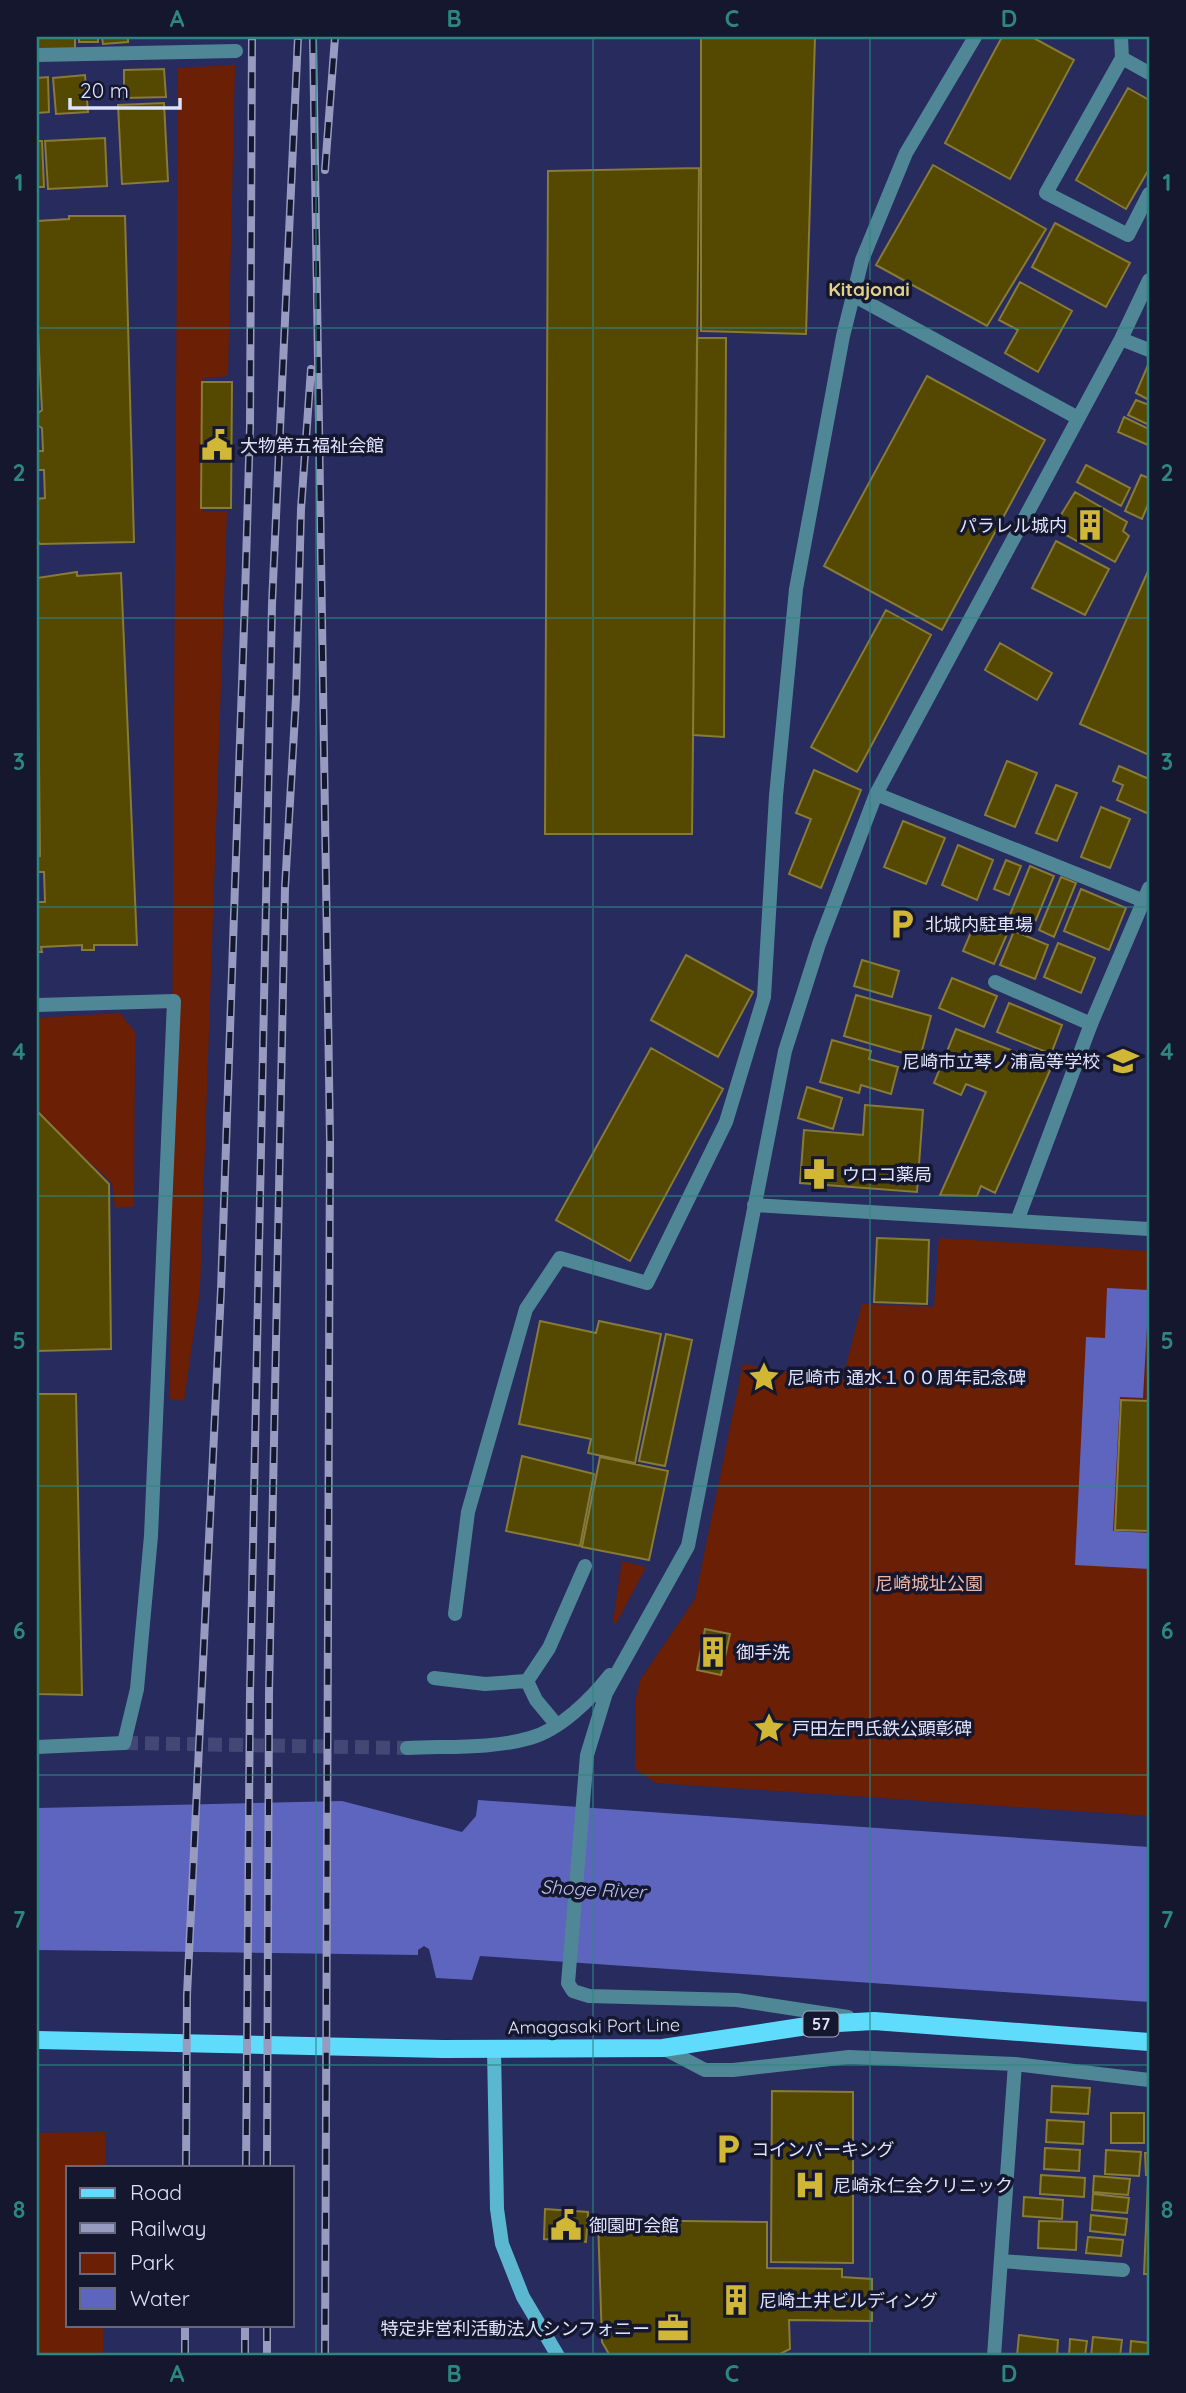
<svg xmlns="http://www.w3.org/2000/svg" width="1186" height="2393" viewBox="0 0 1186 2393" font-family="Quicksand,'Noto Sans JP',sans-serif">
  <style>
    .green { fill: #6b1f05 }
    .water { fill: #5e65bf }
    .building { fill: #554800; stroke: #887a37; stroke-width: 2 }
    .lines { fill: none; stroke-linecap: round; stroke-linejoin: round }
    .street-tunnel { stroke: #424775; stroke-width: 14; stroke-dasharray: 14 7; stroke-linecap: butt }
    .lane { stroke: #508796; stroke-width: 14 }
    .street { stroke: #508796; stroke-width: 14 }
    .secondary { stroke: #5ab7cf; stroke-width: 14 }
    .primary { stroke: #5fdcfb; stroke-width: 18 }
    .rail-casing { stroke: #979bbf; stroke-width: 8 }
    .rail { stroke: #14172d; stroke-width: 5; stroke-dasharray: 16; stroke-linecap: butt }
    .grid { fill: none; stroke: #2e8683; stroke-width: 2; stroke-opacity: 0.55 }
    .labels { text-anchor: middle; dominant-baseline: central; stroke-width: 7; stroke-linejoin: round; paint-order: stroke }
    .shield { fill: #14172d; stroke: #a1a6bf; stroke-width: 2 }
    .shield-label { font-size: 16px; font-weight: bold; fill: #dee3fd }
    .poi-label { font-size: 18px; fill: #dee3fd; stroke: #14172d; text-anchor: start }
    .park-label { font-size: 18px; fill: #eeb7a7; stroke: #14172d }
    .street-label { font-size: 18px; fill: #dee3fd; stroke: #14172d }
    .neighbourhood-label { font-size: 19px; font-weight: bold; fill: #e3d284; stroke: #14172d }
    .water-label { font-size: 19px; font-style: italic; fill: #bbc3f3; stroke: #14172d }
    .neatline { fill: none; stroke: #2e8683; stroke-width: 2.5 }
    .grid-label { font-size: 23px; text-anchor: middle; font-weight: bold; fill: #2e8683 }
  </style>
  <rect width="100%" height="100%" fill="#272b5d"/>
  <path class="green" d="M235 65 228 376 203 378V512H227L200 1290 184 1401 170 1399 178 68Z
    M120 1013 135 1032 134 1207 115 1208 112 1183 37 1113V1018Z
    M939 1238 1149 1251V1816L656 1783 635 1769 636 1699 640 1680 695 1599 743 1364 842 1381 862 1304 934 1307Z
    M622 1561 646 1567 616 1624 613 1623Z
    M105 2132V2167H68V2325H103V2356H37V2133Z"/>
  <path class="water" d="M1107 1288 1149 1290 1143 1398 1120 1397 1113 1531 1149 1533V1569L1075 1565 1086 1337 1105 1338Z
    M478 1800 1149 1847V2002L480 1956 472 1980 436 1978 429 1949 424 1946 418 1950V1955L37 1950V1808L342 1801 462 1832 476 1816Z"/>
  <path class="building" d="M37 37H75V49H37Z
    M79 37H98V42H79Z
    M102 37H128V42L103 44Z
    M701 37H815L806 334 701 331Z
    M1002 37H1032L1074 60 1010 179 945 143Z
    M164 69 166 97 124 98V70Z
    M85 75 88 112 56 114 53 78Z
    M48 77 49 112 37 113V78Z
    M1128 88 1149 100V169L1126 209 1076 180Z
    M164 103 168 181 122 184 118 105Z
    M105 138 107 186 48 189 45 141Z
    M37 141H42L44 187H37Z
    M933 165 1046 229 987 326 876 265Z
    M699 168 692 834H545L548 171Z
    M69 216H125L134 542 40 544 37 540V499L45 498 44 470H37V451H43L42 428 37 425V414L42 410 37 312V221L69 219Z
    M1055 223 1130 263 1106 307 1032 267Z
    M1020 282 1072 311 1038 372 1005 353 1018 330 999 320Z
    M697 338H726L724 737 693 735Z
    M1148 365 1149 366V400L1136 393Z
    M927 376 1045 440 942 630 824 566Z
    M202 382H232L231 508H201Z
    M1136 400 1149 405V425L1128 415Z
    M1124 417 1149 429 1148 445 1118 432Z
    M1086 465 1130 488 1121 506 1077 482Z
    M1141 475 1149 478V502L1142 519 1125 511Z
    M1075 492 1127 522 1123 531 1129 536 1115 562 1053 528Z
    M1056 541 1109 569 1085 615 1032 588Z
    M1149 569V755L1080 724Z
    M77 572V576L121 573 137 945H94V950H82V945L41 947 42 952H37V902H45L44 872H37V856H40L37 578Z
    M886 610 931 635 857 772 811 747Z
    M1000 643 1052 673 1037 700 985 670Z
    M1007 761 1037 773 1015 827 985 815Z
    M1119 766 1149 779V814L1117 800 1123 785 1113 781Z
    M814 770 861 790 821 888 789 874 811 819 796 813Z
    M1056 785 1077 793 1057 841 1036 833Z
    M1101 807 1130 819 1110 868 1081 857Z
    M903 821 945 838 926 884 884 867Z
    M958 845 993 860 977 900 942 885Z
    M1006 860 1021 866 1009 895 994 889Z
    M1030 866 1054 876 1031 932 1007 922Z
    M1061 877 1076 883 1054 937 1039 930Z
    M1081 889 1126 908 1109 950 1064 931Z
    M977 918 1008 932 994 964 963 951Z
    M1014 931 1048 945 1035 979 1000 965Z
    M1058 943 1095 958 1081 993 1044 977Z
    M686 955 753 992 718 1057 651 1020Z
    M862 960 899 971 892 997 854 986Z
    M952 978 997 996 984 1027 939 1008Z
    M856 995 931 1016 920 1058 844 1036Z
    M1009 1003 1062 1025 1051 1054 997 1032Z
    M956 1029 1052 1066 995 1193 981 1186 977 1196 940 1195 986 1092 966 1084 961 1095 934 1083Z
    M832 1040 871 1051 869 1059 898 1067 891 1094 861 1085 859 1093 820 1082Z
    M651 1048 723 1089 630 1261 556 1220Z
    M807 1087 842 1098 833 1129 798 1118Z
    M865 1105 923 1110 917 1192 800 1183 804 1130 863 1135Z
    M37 1111 109 1184 111 1349 37 1351Z
    M877 1238 929 1240 927 1304 874 1302Z
    M540 1321 596 1333 599 1321 661 1334 635 1463 588 1453 591 1439 519 1424Z
    M666 1334 692 1340 665 1466 639 1461Z
    M1149 1388V1531L1115 1530 1121 1400 1149 1401Z
    M37 1394H76L82 1695 37 1694Z
    M522 1456 594 1474 580 1546 506 1531Z
    M600 1457 668 1471 649 1560 582 1547Z
    M705 1629 730 1634 721 1675 697 1670Z
    M1052 2086 1090 2088 1088 2114 1051 2112Z
    M772 2091 853 2092V2263L771 2262Z
    M1111 2113H1144V2143H1111Z
    M1047 2120 1084 2122 1083 2144 1046 2142Z
    M1045 2148 1080 2150 1079 2171 1044 2169Z
    M1106 2150 1141 2152 1139 2176 1105 2174Z
    M1145 2153H1149V2175H1146Z
    M1041 2175 1085 2178 1084 2197 1040 2194Z
    M1094 2176 1130 2179 1128 2195 1093 2192Z
    M1148 2181H1149V2274H1144Z
    M1093 2194 1129 2198 1127 2213 1092 2210Z
    M1024 2197 1063 2200 1062 2219 1023 2216Z
    M545 2209 588 2212 586 2242 544 2239Z
    M1091 2215 1127 2219 1125 2235 1090 2231Z
    M598 2220 767 2222V2268L842 2269V2277L872 2279V2321L789 2320 790 2349 776 2356 609 2354 602 2342Z
    M1039 2221 1077 2222 1076 2250 1038 2248Z
    M1088 2237 1123 2240 1121 2256 1086 2253Z
    M1019 2335 1058 2340 1057 2356H1017Z
    M1093 2337 1122 2340 1120 2356H1091Z
    M1070 2339 1087 2341 1085 2356H1069Z
    M1131 2341 1149 2343V2356H1130Z"/>
  <g class="lines">
    <path class="street-tunnel" d="M124 1743 407 1748"/>
    <path class="lane" d="M1121 37 1122 58 1046 193 1128 235 1149 194
      M1122 58 1149 73
      M853 295 1078 418
      M995 982 1091 1024
      M455 1614 468 1512 526 1309 560 1258 647 1283 726 1122 764 997 776 796 796 589 843 336 862 260 906 153 975 37
      M434 1678 485 1684 527 1681
      M556 1724 536 1700 527 1681 549 1648 585 1566
      M1001 2261 1123 2270"/>
    <path class="street" d="M37 55 236 51
      M1121 339 1149 350
      M876 794 1144 901
      M37 1005 174 1001 151 1536 137 1689 124 1743 37 1747
      M754 1205 1149 1229
      M1017 1221 1091 1024 1149 888
      M407 1748C447 1746 492 1749 530 1738 560 1730 591 1699 610 1675
      M848 2017 737 2000 589 1996 573 1991 568 1983 587 1755 606 1693 688 1546 785 1051 819 944 876 794 1121 339 1149 280
      M663 2048 705 2070H733L849 2057 1015 2064 1149 2080
      M994 2356 1015 2064"/>
    <path class="secondary" d="M494 2049 497 2209 502 2244 523 2297 558 2356"/>
    <path class="primary" d="M37 2040 443 2049 663 2048 820 2024 874 2021 1149 2042"/>
    <defs>
      <path id="rail" d="M313 37 330 1140 325 2356
        M325 170 335 37
        M186 2167 187 1995 221 1290 245 597 250 426 252 37
        M246 2167 250 1693 272 604 298 37
        M267 2167 269 1693 285 888 296 698 301 509 311 369
        M267 2325V2356
        M185 2356V2325
        M245 2356V2325"/>
    </defs>
    <use href="#rail" class="rail-casing"/>
    <use href="#rail" class="rail"/>
  </g>
  <path class="grid" d="M316 37V2356M593 37V2356M870 37V2356M37 328H1149M37 618H1149M37 907H1149M37 1196H1149M37 1486H1149M37 1775H1149M37 2065H1149"/>
  <defs>
    <symbol id="civic-bare" viewBox="-9 -9 18 18"><path d="M-.6-6.5H3V-4.5H.6V-3L4-1V1h2V6H-6V1h2V-1L-.6-3ZM-1.2 2.5V6h2.4V2.5Z" fill="#d1b736" stroke="#14172d" stroke-width="2.5" paint-order="stroke"/></symbol>
    <symbol id="building-bare" viewBox="-9 -9 18 18"><path d="M-4-6H4V6H1V3H-1V6H-4ZM-2.5-4.3h1.7v1.8h-1.7ZM.8-4.3h1.7v1.8H.8ZM-2.5-1h1.7V.8h-1.7ZM.8-1h1.7V.8H.8Z" fill="#d1b736" stroke="#14172d" stroke-width="2.5" paint-order="stroke"/></symbol>
    <symbol id="parking-bare" viewBox="-9 -9 18 18"><path d="M-3.5-5.5H1a3.5 3.5 0 0 1 0 7H-1V5.5H-3.5ZM-1-3.4V-.6H.8a1.4 1.4 0 0 0 0-2.8Z" fill="#d1b736" stroke="#14172d" stroke-width="2.5" paint-order="stroke"/></symbol>
    <symbol id="school-bare" viewBox="-9 -9 18 18"><path d="M0-5L7-2L0 1L-7-2ZM-4 1L0 2.5L4 1V4Q0 6-4 4Z" fill="#d1b736" stroke="#14172d" stroke-width="2.5" paint-order="stroke"/></symbol>
    <symbol id="pharmacy-bare" viewBox="-9 -9 18 18"><path d="M-2-6h4v4h4v4h-4v4h-4v-4h-4v-4h4Z" fill="#d1b736" stroke="#14172d" stroke-width="2.5" paint-order="stroke"/></symbol>
    <symbol id="sight-bare" viewBox="-9 -9 18 18"><path d="M0-6L1.8-2.2L6-1.7L2.9 1.2L3.7 5.4L0 3.3L-3.7 5.4L-2.9 1.2L-6-1.7L-1.8-2.2Z" fill="#d1b736" stroke="#14172d" stroke-width="2.5" paint-order="stroke"/></symbol>
    <symbol id="hospital-bare" viewBox="-9 -9 18 18"><path d="M-5-5h3v3.5h4V-5h3V5h-3V1.5h-4V5h-3Z" fill="#d1b736" stroke="#14172d" stroke-width="2.5" paint-order="stroke"/></symbol>
    <symbol id="office-bare" viewBox="-9 -9 18 18"><path d="M-6-3h4V-5.5h4V-3h4V5H-6ZM-1-4.5V-3h2v-1.5ZM-6 0V1H6V0Z" fill="#d1b736" stroke="#14172d" stroke-width="2.5" paint-order="stroke"/></symbol>
  </defs>
  <g fill-rule="evenodd">
    <use href="#civic-bare" x="195" y="423" width="44" height="44"/>
    <use href="#building-bare" x="1068" y="503" width="44" height="44"/>
    <use href="#parking-bare" x="880" y="902" width="44" height="44"/>
    <use href="#school-bare" x="1101" y="1039" width="44" height="44"/>
    <use href="#pharmacy-bare" x="797" y="1152" width="44" height="44"/>
    <use href="#sight-bare" x="742" y="1355" width="44" height="44"/>
    <use href="#building-bare" x="691" y="1630" width="44" height="44"/>
    <use href="#sight-bare" x="747" y="1706" width="44" height="44"/>
    <use href="#parking-bare" x="706" y="2127" width="44" height="44"/>
    <use href="#hospital-bare" x="788" y="2163" width="44" height="44"/>
    <use href="#civic-bare" x="544" y="2203" width="44" height="44"/>
    <use href="#building-bare" x="714" y="2278" width="44" height="44"/>
    <use href="#office-bare" x="651" y="2306" width="44" height="44"/>
  </g>
  <g class="labels">
    <rect class="shield" x="803.5" y="2011.5" width="35" height="25" rx="5"/>
    <g class="shield-label">
      <text x="821" y="2024">57</text>
    </g>
    <g class="poi-label">
      <text x="240" y="445">大物第五福祉会館</text>
      <text x="1067" y="525" text-anchor="end">パラレル城内</text>
      <text x="925" y="924">北城内駐車場</text>
      <text x="1100" y="1061" text-anchor="end">尼崎市立琴ノ浦高等学校</text>
      <text x="842" y="1174">ウロコ薬局</text>
      <text x="787" y="1377">尼崎市 通水１００周年記念碑</text>
      <text x="736" y="1652">御手洗</text>
      <text x="792" y="1728">戸田左門氏鉄公顕彰碑</text>
      <text x="751" y="2149">コインパーキング</text>
      <text x="833" y="2185">尼崎永仁会クリニック</text>
      <text x="589" y="2225">御園町会館</text>
      <text x="759" y="2300">尼崎土井ビルディング</text>
      <text x="650" y="2328" text-anchor="end">特定非営利活動法人シンフォニー</text>
    </g>
    <g class="park-label">
      <text x="929" y="1583">尼崎城址公園</text>
    </g>
    <g class="street-label">
      <text transform="translate(594 2026) rotate(-1)">Amagasaki Port Line</text>
    </g>
    <g class="neighbourhood-label">
      <text x="869" y="289">Kitajonai</text>
    </g>
    <g class="water-label">
      <text transform="translate(593 1889) rotate(3)">Shoge River</text>
    </g>
  </g>
  <rect width="1186" height="2393" fill="none" stroke="#14172d" stroke-width="77"/>
  <rect x="66" y="2166" width="228" height="161" fill="#14172d" stroke="#656980" stroke-width="2"/>
  <rect x="80" y="2188" width="35" height="10" fill="#5fdcfb" stroke="#656980" stroke-width="2"/>
  <text x="130" y="2200" font-size="21" fill="#dee3fd">Road</text>
  <rect x="80" y="2223" width="35" height="10" fill="#979bbf" stroke="#656980" stroke-width="2"/>
  <text x="130" y="2236" font-size="21" fill="#dee3fd">Railway</text>
  <rect x="80" y="2253" width="35" height="21" fill="#6b1f05" stroke="#656980" stroke-width="2"/>
  <text x="130" y="2270" font-size="21" fill="#dee3fd">Park</text>
  <rect x="80" y="2288" width="35" height="21" fill="#5e65bf" stroke="#656980" stroke-width="2"/>
  <text x="130" y="2306" font-size="21" fill="#dee3fd">Water</text>
  <path d="M70 98v10h110v-10" fill="none" stroke="#dee3fd" stroke-width="3.5"/>
  <text x="80" y="98" font-size="21" fill="#dee3fd" stroke="#14172d" stroke-width="5" paint-order="stroke">20 m</text>
  <rect x="38" y="38" width="1110" height="2316" class="neatline"/>
  <g class="grid-label">
    <text x="177" y="27">A</text>
    <text x="454" y="27">B</text>
    <text x="732" y="27">C</text>
    <text x="1009" y="27">D</text>
    <text x="19" y="191">1</text>
    <text x="1167" y="191">1</text>
    <text x="19" y="481">2</text>
    <text x="1167" y="481">2</text>
    <text x="19" y="770">3</text>
    <text x="1167" y="770">3</text>
    <text x="19" y="1060">4</text>
    <text x="1167" y="1060">4</text>
    <text x="19" y="1349">5</text>
    <text x="1167" y="1349">5</text>
    <text x="19" y="1639">6</text>
    <text x="1167" y="1639">6</text>
    <text x="19" y="1928">7</text>
    <text x="1167" y="1928">7</text>
    <text x="19" y="2218">8</text>
    <text x="1167" y="2218">8</text>
    <text x="177" y="2382">A</text>
    <text x="454" y="2382">B</text>
    <text x="732" y="2382">C</text>
    <text x="1009" y="2382">D</text>
  </g>
</svg>
